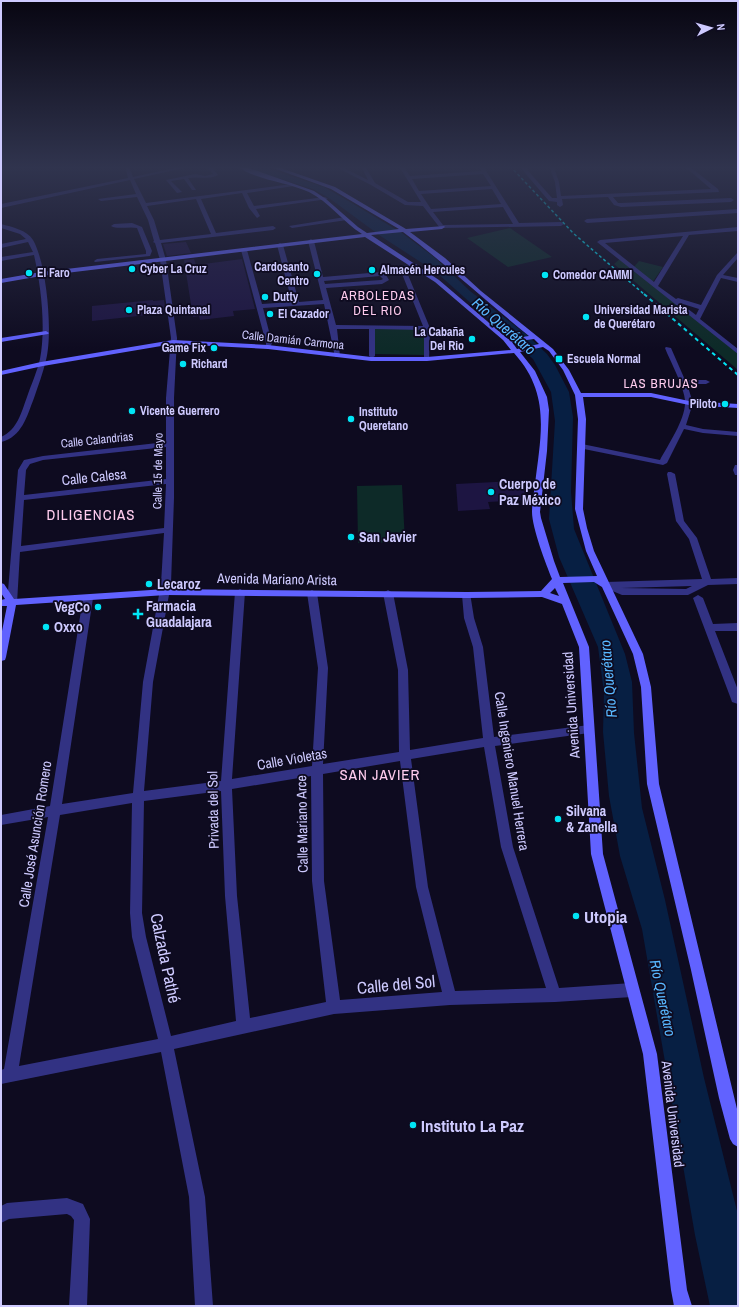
<svg xmlns="http://www.w3.org/2000/svg" width="739" height="1307" viewBox="0 0 739 1307" font-family="'Archivo Narrow',sans-serif">
  <style>
    .green { fill: #0d2a28 }
    .water { fill: #071f43 }
    .building { fill: #1d1542 }
    .lines { fill: none; stroke-linecap: round; stroke-linejoin: round }
    .street { fill: #323283; fill-rule: evenodd }
    .secondary { fill: #6162ff; fill-rule: evenodd }
    .rail-far1 { stroke: #00e5f5; stroke-width: 1.5; stroke-dasharray: 3 2.5; stroke-linecap: butt }
    .rail { stroke: #00e5f5; stroke-width: 2; stroke-dasharray: 4 3.5; stroke-linecap: butt }
    .poi-dot { fill: #00e5f5; stroke: #0e0b20; stroke-width: 1.5 }
    .labels { text-anchor: middle; dominant-baseline: central; stroke-width: 3.5; stroke-linejoin: round; paint-order: stroke }
    .far-poi-label { font-size: 12px; font-weight: bold; fill: #cecaff; stroke: #0e0b20; text-anchor: start }
    .far-street-label { font-size: 12px; fill: #cecaff; stroke: #0e0b20 }
    .far-neighbourhood-label { font-size: 13px; letter-spacing: 1px; fill: #fce; stroke: #0e0b20 }
    .street-label { font-size: 14px; fill: #cecaff; stroke: #0e0b20 }
    .poi-label { font-size: 14px; font-weight: bold; fill: #cecaff; stroke: #0e0b20; text-anchor: start }
    .water-label { font-size: 15px; font-style: italic; fill: #58b7ff; stroke: #0e0b20 }
    .neighbourhood-label { font-size: 15px; letter-spacing: 1px; fill: #fce; stroke: #0e0b20 }
    .near-poi-label { font-size: 17px; font-weight: bold; fill: #cecaff; stroke: #0e0b20; text-anchor: start }
    .near-street-label { font-size: 17px; fill: #cecaff; stroke: #0e0b20 }
  </style>
  <rect width="100%" height="100%" fill="#0e0b20"/>
  <path class="green" d="M510 228 552 257 508 267 467 238Z
    M621 258 633 268 639 261 663 267 652 283 738 352V370L614 264Z
    M375 329H424V355L375 354Z
    M402 485 405 542 358 543 357 486Z"/>
  <path class="water" d="M246 166H260L324 187 350 202 402 233 434 257 470 291 527 335 547 354 555 365 569 392 573 417 571 492 574 529 625 654 632 682 634 733 642 808 665 900 704 1078 738 1215V1306H710L695 1235 642 929 620 856 609 796 603 732 604 693 598 647 559 557 549 519 555 421 551 392 533 359 436 272 382 237 329 198 313 189 256 171Z"/>
  <path class="building" d="M186 242 191 253 167 256 163 244Z
    M194 259 196 265 242 259 255 309 233 311 234 316 200 320 199 316 193 317 184 260Z
    M153 300V301L164 300 166 313 92 321V306Z
    M514 481H526V500L488 502 490 509 458 511 456 484Z"/>
  <g class="lines">
    <path class="street" d="M125 166H129L133 177 184 166H193L134 179 146 203 292 184 294 186 247 193 254 206 325 197 328 199 256 209 260 216 257 218 249 208 242 193 201 199 216 233 273 226 276 228 273 230 161 243 166 260 177 338 174 398V498L171 584 153 682 144 791 221 781 235 592 240 589 245 592 232 779 312 766 318 668 307 593 312 590 317 593 328 668 323 764 399 752 398 670 383 593 388 590 393 593 408 670 410 750 483 738 473 647 464 618 462 595 467 592 470 593 474 618 483 647 494 737 589 725 593 726 594 729 593 732 589 733 495 746 513 847 559 988 632 983 637 985 639 990 637 995 632 997 555 1002 450 1005 334 1014 174 1049 205 1197 213 1306H195L189 1197 161 1052 1 1084V1070L4 1069 48 817 1 825V815L50 806 83 598 88 595 93 598 62 804 133 793 143 682 161 584 164 533 20 552 17 603 12 606 9 605 7 603 18 470 24 460 43 456 166 442V398L171 338 160 260 155 243 153 242 154 241 148 220 137 197 101 201 98 199 136 194 130 180 1 208V204L128 178ZM196 199 211 234 160 240 154 220 147 206ZM166 447V479L24 495 26 470 30 464 43 460ZM166 484 164 528 21 546 24 500ZM484 747 501 847 546 988 455 991 428 887 411 759ZM400 761 416 887 442 992 340 1000 324 881 323 774ZM311 776 312 881 326 1002 250 1018 237 896 232 789ZM221 791 225 896 236 1021 171 1036 146 937 142 913 144 801ZM132 803 130 913 132 937 158 1039 19 1066 60 815Z
      M206 166H211L218 175C209 180 199 176 188 178L196 190H192L184 179 171 181 182 192 177 193 166 180 195 174 205 176 213 174Z
      M334 166H340L368 180 361 166H365L375 183 408 202H421L399 166H403L410 176 481 171 479 166H483L519 223 561 222 564 224 561 226 440 228 423 206 405 205 371 185ZM483 174 491 186 419 191 412 179ZM492 189 501 204 431 209 421 194ZM503 207 513 224 443 225 433 212Z
      M519 166H524L552 198H557L555 182 549 166H590L588 167 554 168 559 182 561 196 711 189 684 166H689L718 189 719 192 613 197 618 203H621L731 198 734 200 731 202 621 207 614 205 608 197 562 199 563 205 560 207 557 205V202L549 201Z
      M738 209V213L587 223 584 221 587 219Z
      M345 217 348 219 347 220 292 228 289 226Z
      M132 223 142 227 152 251 150 256 95 262 94 261 97 259 146 254V251L137 228C129 226 118 230 111 226L114 224Z
      M1 224C12 227 27 230 33 240 47 264 53 334 46 360 43 373 38 386 34 398 27 416 22 437 1 442V437C18 429 21 413 27 397 31 385 37 372 40 359 46 327 41 286 34 255L1 261V257L33 252 28 242 1 248V244L26 239 20 234 1 228Z
      M738 227V231L689 235 658 286 676 299 678 298 701 305 717 275 738 252V258L723 275 738 278V282L721 278 700 319 738 349V354L597 242 600 240ZM683 236 654 282 605 243ZM680 303 699 309 696 315Z
      M311 239 314 241 323 277 381 272 386 275 389 280 382 284 326 288 336 325 423 326 400 269 406 265 417 264V266L406 270 430 328 429 360 424 359V330L375 329V356L372 358 369 356V329H337L340 356 335 357 324 304 263 308 272 343 270 348H266V343L241 250 244 248 247 250 262 304 292 302 277 245 280 243 283 245 299 302 323 300 308 241ZM380 276 383 279 381 280 325 284 324 281Z
      M666 347 671 348 685 380H706L710 382 706 384H687L693 403 686 425 703 429 738 432V436L703 433 684 429 667 463 663 465 579 448V444H582L660 460C668 445 685 420 685 403 686 390 670 361 665 348Z
      M735 465H738V475H735L733 470Z
      M668 472H671L675 474 684 521 697 538 711 579 738 578V584L708 585 688 595H622L603 587 601 585 603 583 606 582 702 579 689 539 676 521 667 474ZM692 586 686 589 621 588Z
      M698 595 703 598 713 624 738 623V631H715L738 690V704L732 702 731 699 693 598Z
      M67 1198 83 1204 90 1219 87 1306H69L74 1220 71 1216 67 1214 9 1219 1 1223V1206L7 1203Z"/>
    <path class="secondary" d="M237 166H243L314 191 326 199 358 227 367 233 399 229 331 189 268 166H275L335 187 406 229 444 226 445 227 442 229 410 232 445 258 481 291 553 349 569 370 581 393H651L689 401 738 404V408L689 405 651 397H583L586 419 583 509 587 528 594 551 643 654 651 687 659 784 738 1113V1147L733 1144 730 1139 719 1098 691 970 647 784 641 687 633 654 602 587 594 582 563 583 589 647 603 854 657 1054 687 1290 692 1306H674L671 1290 643 1054 591 854 579 647 562 604 542 597 467 598 166 595 16 605 6 657 5 660 1 661V636L7 606H1V600L5 599 1 593V583L4 584 14 599 166 589 467 592 541 591 552 579C546 564 532 528 532 512 532 503 534 493 535 484 541 434 551 394 514 353L427 361H371L268 349 173 344 43 366 1 375V371L41 362 173 340 268 345 371 357H427L511 350 503 340 435 282 365 237 41 276 1 283V279L41 272 362 234C343 222 329 202 309 192 287 182 255 180 237 166ZM403 232C447 265 487 302 529 336L508 339 439 280 371 235ZM534 339 539 344 517 349 512 342ZM543 347 549 351 563 370 575 395 578 419 575 509 586 551 597 576 560 577 554 561 541 518 540 512 547 451 549 410 547 397 535 371 520 352ZM555 588 559 596 550 593Z
      M46 331 49 333 48 334 1 342V338Z"/>
    <path class="rail-far1" d="M510 166 573 233 645 295"/>
    <path class="rail" d="M644 294 738 375"/>
  </g>
  <linearGradient id="sky" x2="0" y2="1"><stop stop-color="#080612"/><stop offset="0.48" stop-color="#30344e"/><stop offset="1" stop-color="#30344e" stop-opacity="0"/></linearGradient>
  <rect width="739" height="349" fill="url(#sky)"/>
  <g class="poi-dot">
    <circle cx="132" cy="269" r="4"/>
    <circle cx="372" cy="270" r="4"/>
    <circle cx="29" cy="273" r="4"/>
    <circle cx="317" cy="274" r="4"/>
    <circle cx="545" cy="275" r="4"/>
    <circle cx="265" cy="297" r="4"/>
    <circle cx="129" cy="310" r="4"/>
    <circle cx="270" cy="314" r="4"/>
    <circle cx="586" cy="317" r="4"/>
    <circle cx="472" cy="339" r="4"/>
    <circle cx="214" cy="348" r="4"/>
    <rect x="555" y="355" width="8" height="8" rx="2"/>
    <circle cx="183" cy="364" r="4"/>
    <circle cx="725" cy="404" r="4"/>
    <circle cx="132" cy="411" r="4"/>
    <circle cx="351" cy="419" r="4"/>
    <circle cx="491" cy="492" r="4"/>
    <circle cx="351" cy="537" r="4"/>
    <circle cx="149" cy="584" r="4"/>
    <circle cx="98" cy="607" r="4"/>
    <path d="M136 608h4v4h4v4h-4v4h-4v-4h-4v-4h4z"/>
    <circle cx="46" cy="627" r="4"/>
    <circle cx="558" cy="819" r="4"/>
    <circle cx="576" cy="916" r="4"/>
    <circle cx="413" cy="1125" r="4"/>
  </g>
  <g class="labels">
    <g class="far-poi-label">
      <text x="309" y="267" text-anchor="end">Cardosanto<tspan x="309" dy="14">Centro</tspan></text>
      <text x="140" y="269">Cyber La Cruz</text>
      <text x="380" y="270">Almacén Hercules</text>
      <text x="37" y="273">El Faro</text>
      <text x="553" y="275">Comedor CAMMI</text>
      <text x="273" y="297">Dutty</text>
      <text x="137" y="310">Plaza Quintanal</text>
      <text x="594" y="310">Universidad Marista<tspan x="594" dy="14">de Querétaro</tspan></text>
      <text x="278" y="314">El Cazador</text>
      <text x="464" y="332" text-anchor="end">La Cabaña<tspan x="464" dy="14">Del Rio</tspan></text>
      <text x="206" y="348" text-anchor="end">Game Fix</text>
      <text x="567" y="359">Escuela Normal</text>
      <text x="191" y="364">Richard</text>
      <text x="717" y="404" text-anchor="end">Piloto</text>
      <text x="140" y="411">Vicente Guerrero</text>
      <text x="359" y="412">Instituto<tspan x="359" dy="14">Queretano</tspan></text>
    </g>
    <g class="far-street-label">
      <text transform="translate(293 340) rotate(6)">Calle Damián Carmona</text>
      <text transform="translate(97 440) rotate(-6)">Calle Calandrias</text>
      <text transform="translate(158 471) rotate(-89)">Calle 15 de Mayo</text>
    </g>
    <g class="far-neighbourhood-label">
      <text x="378" y="295">ARBOLEDAS<tspan x="378" dy="15">DEL RIO</tspan></text>
      <text x="661" y="383">LAS BRUJAS</text>
    </g>
    <g class="street-label">
      <text transform="translate(94 477) rotate(-6)">Calle Calesa</text>
      <text transform="translate(277 579) rotate(1)">Avenida Mariano Arista</text>
      <text transform="translate(571 705) rotate(-94)">Avenida Universidad</text>
      <text transform="translate(292 759) rotate(-10)">Calle Violetas</text>
      <text transform="translate(512 771) rotate(81)">Calle Ingeniero Manuel Herrera</text>
      <text transform="translate(213 810) rotate(-91)">Privada del Sol</text>
      <text transform="translate(302 824) rotate(-91)">Calle Mariano Arce</text>
      <text transform="translate(35 834) rotate(-81)">Calle José Asunción Romero</text>
      <text transform="translate(673 1114) rotate(83)">Avenida Universidad</text>
    </g>
    <g class="poi-label">
      <text x="499" y="484">Cuerpo de<tspan x="499" dy="16">Paz México</tspan></text>
      <text x="359" y="537">San Javier</text>
      <text x="157" y="584">Lecaroz</text>
      <text x="146" y="606">Farmacia<tspan x="146" dy="16">Guadalajara</tspan></text>
      <text x="90" y="607" text-anchor="end">VegCo</text>
      <text x="54" y="627">Oxxo</text>
      <text x="566" y="811">Silvana<tspan x="566" dy="16">&amp; Zanella</tspan></text>
    </g>
    <g class="water-label">
      <text transform="translate(504 326) rotate(41)">Río Querétaro</text>
      <text transform="translate(608 679) rotate(-95)">Río Querétaro</text>
      <text transform="translate(663 998) rotate(78)">Río Querétaro</text>
    </g>
    <g class="neighbourhood-label">
      <text x="91" y="514">DILIGENCIAS</text>
      <text x="380" y="774">SAN JAVIER</text>
    </g>
    <g class="near-poi-label">
      <text x="584" y="916">Utopia</text>
      <text x="421" y="1125">Instituto La Paz</text>
    </g>
    <g class="near-street-label">
      <text transform="translate(166 958) rotate(78)">Calzada Pathé</text>
      <text transform="translate(396 984) rotate(-5)">Calle del Sol</text>
    </g>
  </g>
  <rect width="739" height="1307" fill="none" stroke="#cecaff" stroke-width="4"/>
  <g transform="translate(711 28) rotate(84)" stroke="#0e0b20" stroke-width="3" paint-order="stroke">
  <path d="M0-3L7 15L0 10L-7 15Z" fill="#cecaff"/>
  <text y="-6" font-size="11" font-weight="bold" text-anchor="middle" fill="#cecaff">N</text>
  </g>
</svg>
